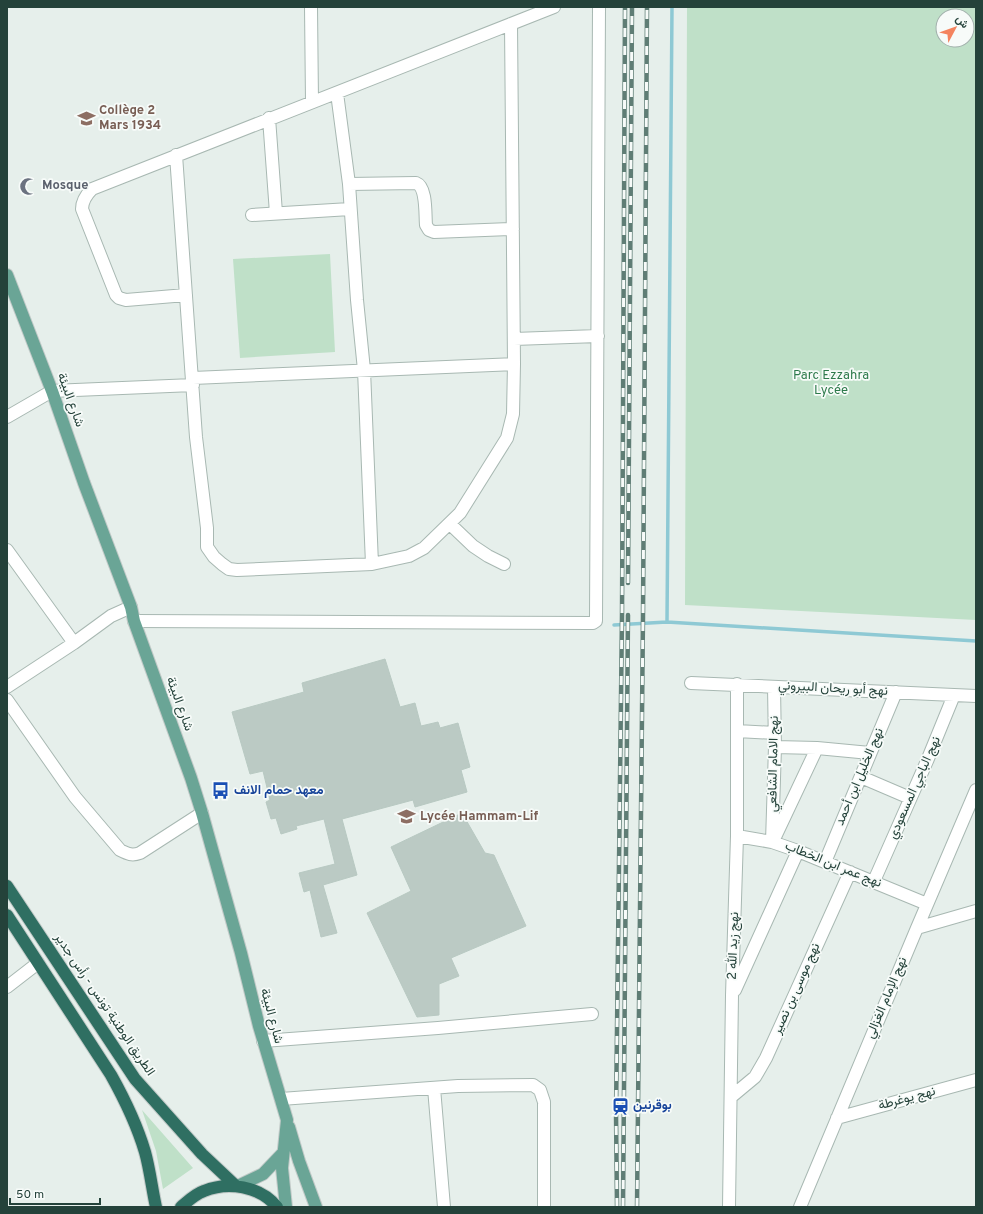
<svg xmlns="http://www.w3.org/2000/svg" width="983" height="1214" viewBox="0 0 983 1214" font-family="Overpass,Vazirmatn,sans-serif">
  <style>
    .green { fill: #bfe0c8; fill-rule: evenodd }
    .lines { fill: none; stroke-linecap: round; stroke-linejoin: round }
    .stream { stroke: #8ec9d4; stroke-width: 3.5 }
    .building { fill: #bbcac4; stroke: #b8c9c2 }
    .minor-casing { stroke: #a8b8b2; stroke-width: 14 }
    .major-casing { stroke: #c2cac8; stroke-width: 14 }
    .highway-casing { stroke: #c2cac8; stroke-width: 14 }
    .minor { stroke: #fff; stroke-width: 12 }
    .major { stroke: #6aa596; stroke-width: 12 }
    .highway { stroke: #2f6f62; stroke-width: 12 }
    .rail-casing { stroke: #5f7d75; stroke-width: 4.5 }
    .rail { stroke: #f7fbf9; stroke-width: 3; stroke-dasharray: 9; stroke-linecap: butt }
    .labels { text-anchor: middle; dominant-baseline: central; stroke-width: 3.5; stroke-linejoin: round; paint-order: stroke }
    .education-label { font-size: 13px; font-weight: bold; fill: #785e54; stroke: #f7fbf9; text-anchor: start }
    .worship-label { font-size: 13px; font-weight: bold; fill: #5b616d; stroke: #f7fbf9; text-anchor: start }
    .park-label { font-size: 13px; fill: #2d7a4b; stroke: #f7fbf9 }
    .street-label { font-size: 13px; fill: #24423a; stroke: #f7fbf9 }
    .transit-label { font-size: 13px; font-weight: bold; fill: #164399; stroke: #f7fbf9; text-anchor: start }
  </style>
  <rect width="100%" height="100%" fill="#e6efeb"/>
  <path class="green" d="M687 7H976V620L685 605ZM943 16H967V40H943Z
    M330 254 335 352 240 358 233 259Z
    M142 1110 193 1168 163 1189 156 1151Z"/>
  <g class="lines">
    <path class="stream" d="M667 622 672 7
      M614 625 667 622 976 641"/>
  </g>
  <path class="building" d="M385 659 400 707 415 703 421 726 438 722 440 728 458 723 470 767 461 770 467 792 415 807 413 800 342 819 357 875 323 885 337 933 321 937 310 890 304 892 299 873 335 864 324 819 296 826 297 829 281 834 276 818 271 819 266 802 270 800 263 771 250 774 232 712 304 692 302 683Z
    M462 813 485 853 494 855 526 926 451 958 459 976 439 984V1015L417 1017 367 913 411 891 391 847Z"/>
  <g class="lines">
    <defs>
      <path id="minor" d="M311 7 312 102
        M337 93 349 184 357 300 364 370 372 564
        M269 118 276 213
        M176 155 196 437 207 528V547L214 557 222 564 229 569 237 570 372 564 409 556 424 548 460 513 507 438 513 414 514 364 511 24
        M349 184 416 183C427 187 425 214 426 225L429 230 434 232 513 229
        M252 215 350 209
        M186 295 126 300 119 298 116 295 82 209C82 201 86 195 92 189L554 7
        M514 339 598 336
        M193 378 514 364
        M7 417 52 391 193 385
        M450 524 473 546 488 556 504 564
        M7 550 74 643
        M134 621 593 623 596 621 599 7
        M691 683 976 696
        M7 687 74 643 111 616 131 607
        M7 700 75 797 120 850C128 854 132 856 140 853L202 813
        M737 731 775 733
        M775 747 817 748 870 753
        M861 777 910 798
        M737 836 772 842 798 851 927 904
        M775 837 817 748
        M772 842 775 747 774 687
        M825 862 896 692
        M874 881 927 761 954 695
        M917 928 976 911
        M7 987 38 963
        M735 990 798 851
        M263 1041 438 1028 592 1014
        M434 1088 444 1207
        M731 1097 755 1077 766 1058 850 872
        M281 1099 458 1086 533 1085 540 1090 544 1102V1207
        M837 1118 976 1080
        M729 1207 732 995 737 836V684
        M800 1207 917 928 976 790"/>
      <path id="major" d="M7 275 52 391 84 483 131 607 134 621 191 778 202 813 241 953 259 1026 287 1120 282 1168 286 1207
        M289 1127 299 1161 316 1207
        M238 1186 263 1174 283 1153"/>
      <path id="highway" d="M7 886 135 1079 202 1154 236 1186
        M7 915 111 1075C125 1100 137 1125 145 1152 150 1170 152 1189 156 1207
        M181 1207C188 1201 195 1194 204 1191 228 1181 260 1186 277 1207"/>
    </defs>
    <use href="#minor" class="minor-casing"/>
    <use href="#major" class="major-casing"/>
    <use href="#highway" class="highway-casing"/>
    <use href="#minor" class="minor"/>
    <use href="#major" class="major"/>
    <use href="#highway" class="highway"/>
    <defs>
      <path id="rail" d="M628 583 632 7
        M617 1207 616 1113 622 615 625 7
        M623 1207 628 615
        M637 1207 643 616 647 7"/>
    </defs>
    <use href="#rail" class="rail-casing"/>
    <use href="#rail" class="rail"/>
  </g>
  <defs>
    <symbol id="school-bare" viewBox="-9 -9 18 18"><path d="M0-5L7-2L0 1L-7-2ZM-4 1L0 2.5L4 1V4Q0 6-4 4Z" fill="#8d6e63" stroke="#f7fbf9" stroke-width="2.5" paint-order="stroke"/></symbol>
    <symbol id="mosque-bare" viewBox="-9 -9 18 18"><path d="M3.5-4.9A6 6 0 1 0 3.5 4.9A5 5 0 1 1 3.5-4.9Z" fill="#6b7280" stroke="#f7fbf9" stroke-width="2.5" paint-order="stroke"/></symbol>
    <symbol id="bus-bare" viewBox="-9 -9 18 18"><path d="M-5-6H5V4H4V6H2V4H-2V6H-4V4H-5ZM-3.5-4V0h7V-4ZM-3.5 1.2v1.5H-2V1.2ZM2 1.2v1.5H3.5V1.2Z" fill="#1a4fb4" stroke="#f7fbf9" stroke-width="2.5" paint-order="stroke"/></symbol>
    <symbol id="station-bare" viewBox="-9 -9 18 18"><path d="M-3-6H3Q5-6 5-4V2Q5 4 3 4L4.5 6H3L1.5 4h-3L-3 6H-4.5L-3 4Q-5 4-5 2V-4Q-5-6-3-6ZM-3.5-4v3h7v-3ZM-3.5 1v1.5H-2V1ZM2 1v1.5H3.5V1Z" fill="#1a4fb4" stroke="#f7fbf9" stroke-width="2.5" paint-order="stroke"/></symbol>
  </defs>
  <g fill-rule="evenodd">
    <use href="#school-bare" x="74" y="106" width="25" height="25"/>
    <use href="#mosque-bare" x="16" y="174" width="25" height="25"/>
    <use href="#bus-bare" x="208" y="778" width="25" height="25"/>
    <use href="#school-bare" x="394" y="804" width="25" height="25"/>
    <use href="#station-bare" x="608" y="1094" width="25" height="25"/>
  </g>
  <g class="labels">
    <g class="education-label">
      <text x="99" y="111">Collège 2<tspan x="99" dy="15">Mars 1934</tspan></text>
      <text x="420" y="817">Lycée Hammam-Lif</text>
    </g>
    <g class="worship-label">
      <text x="42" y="186">Mosque</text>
    </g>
    <g class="park-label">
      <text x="831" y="376">Parc Ezzahra<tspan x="831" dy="15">Lycée</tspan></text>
    </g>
    <g class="street-label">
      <text transform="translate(70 400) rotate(70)">شارع البيئة</text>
      <text transform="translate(833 689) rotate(3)">نهج أبو ريحان البيروني</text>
      <text transform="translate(179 704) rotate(70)">شارع البيئة</text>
      <text transform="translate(774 764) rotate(-89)">نهج الامام الشافعي</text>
      <text transform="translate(860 777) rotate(-67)">نهج الخليل ابن أحمد</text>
      <text transform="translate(915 788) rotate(-66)">نهج الباجي المسعودي</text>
      <text transform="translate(833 865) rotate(22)">نهج عمر ابن الخطاب</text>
      <text transform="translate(734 946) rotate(-88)">نهج زيد الله 2</text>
      <text transform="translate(797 989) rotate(-66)">نهج موسى بن نصير</text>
      <text transform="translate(887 998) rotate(-67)">نهج الإمام الغزالي</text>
      <text transform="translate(104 1005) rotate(56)">الطريق الوطنية تونس - رأس جدير</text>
      <text transform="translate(271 1016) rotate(75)">شارع البيئة</text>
      <text transform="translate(907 1099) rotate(-15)">نهج يوغرطة</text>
    </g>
    <g class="transit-label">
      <text x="234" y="791">معهد حمام الانف</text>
      <text x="633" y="1106">بوقرنين</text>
    </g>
  </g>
  <rect width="983" height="1214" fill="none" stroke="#24423a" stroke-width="16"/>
  <g transform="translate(955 28) rotate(49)"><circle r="19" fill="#f7fbf9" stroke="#a3b1ad"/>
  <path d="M0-3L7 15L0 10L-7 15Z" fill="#f4845f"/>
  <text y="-6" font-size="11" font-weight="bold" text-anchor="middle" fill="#24423a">ش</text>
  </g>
  <path d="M10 1198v6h90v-6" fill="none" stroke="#24423a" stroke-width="2"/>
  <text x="16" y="1198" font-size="12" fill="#24423a" stroke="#f7fbf9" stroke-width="3" paint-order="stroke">50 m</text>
</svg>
